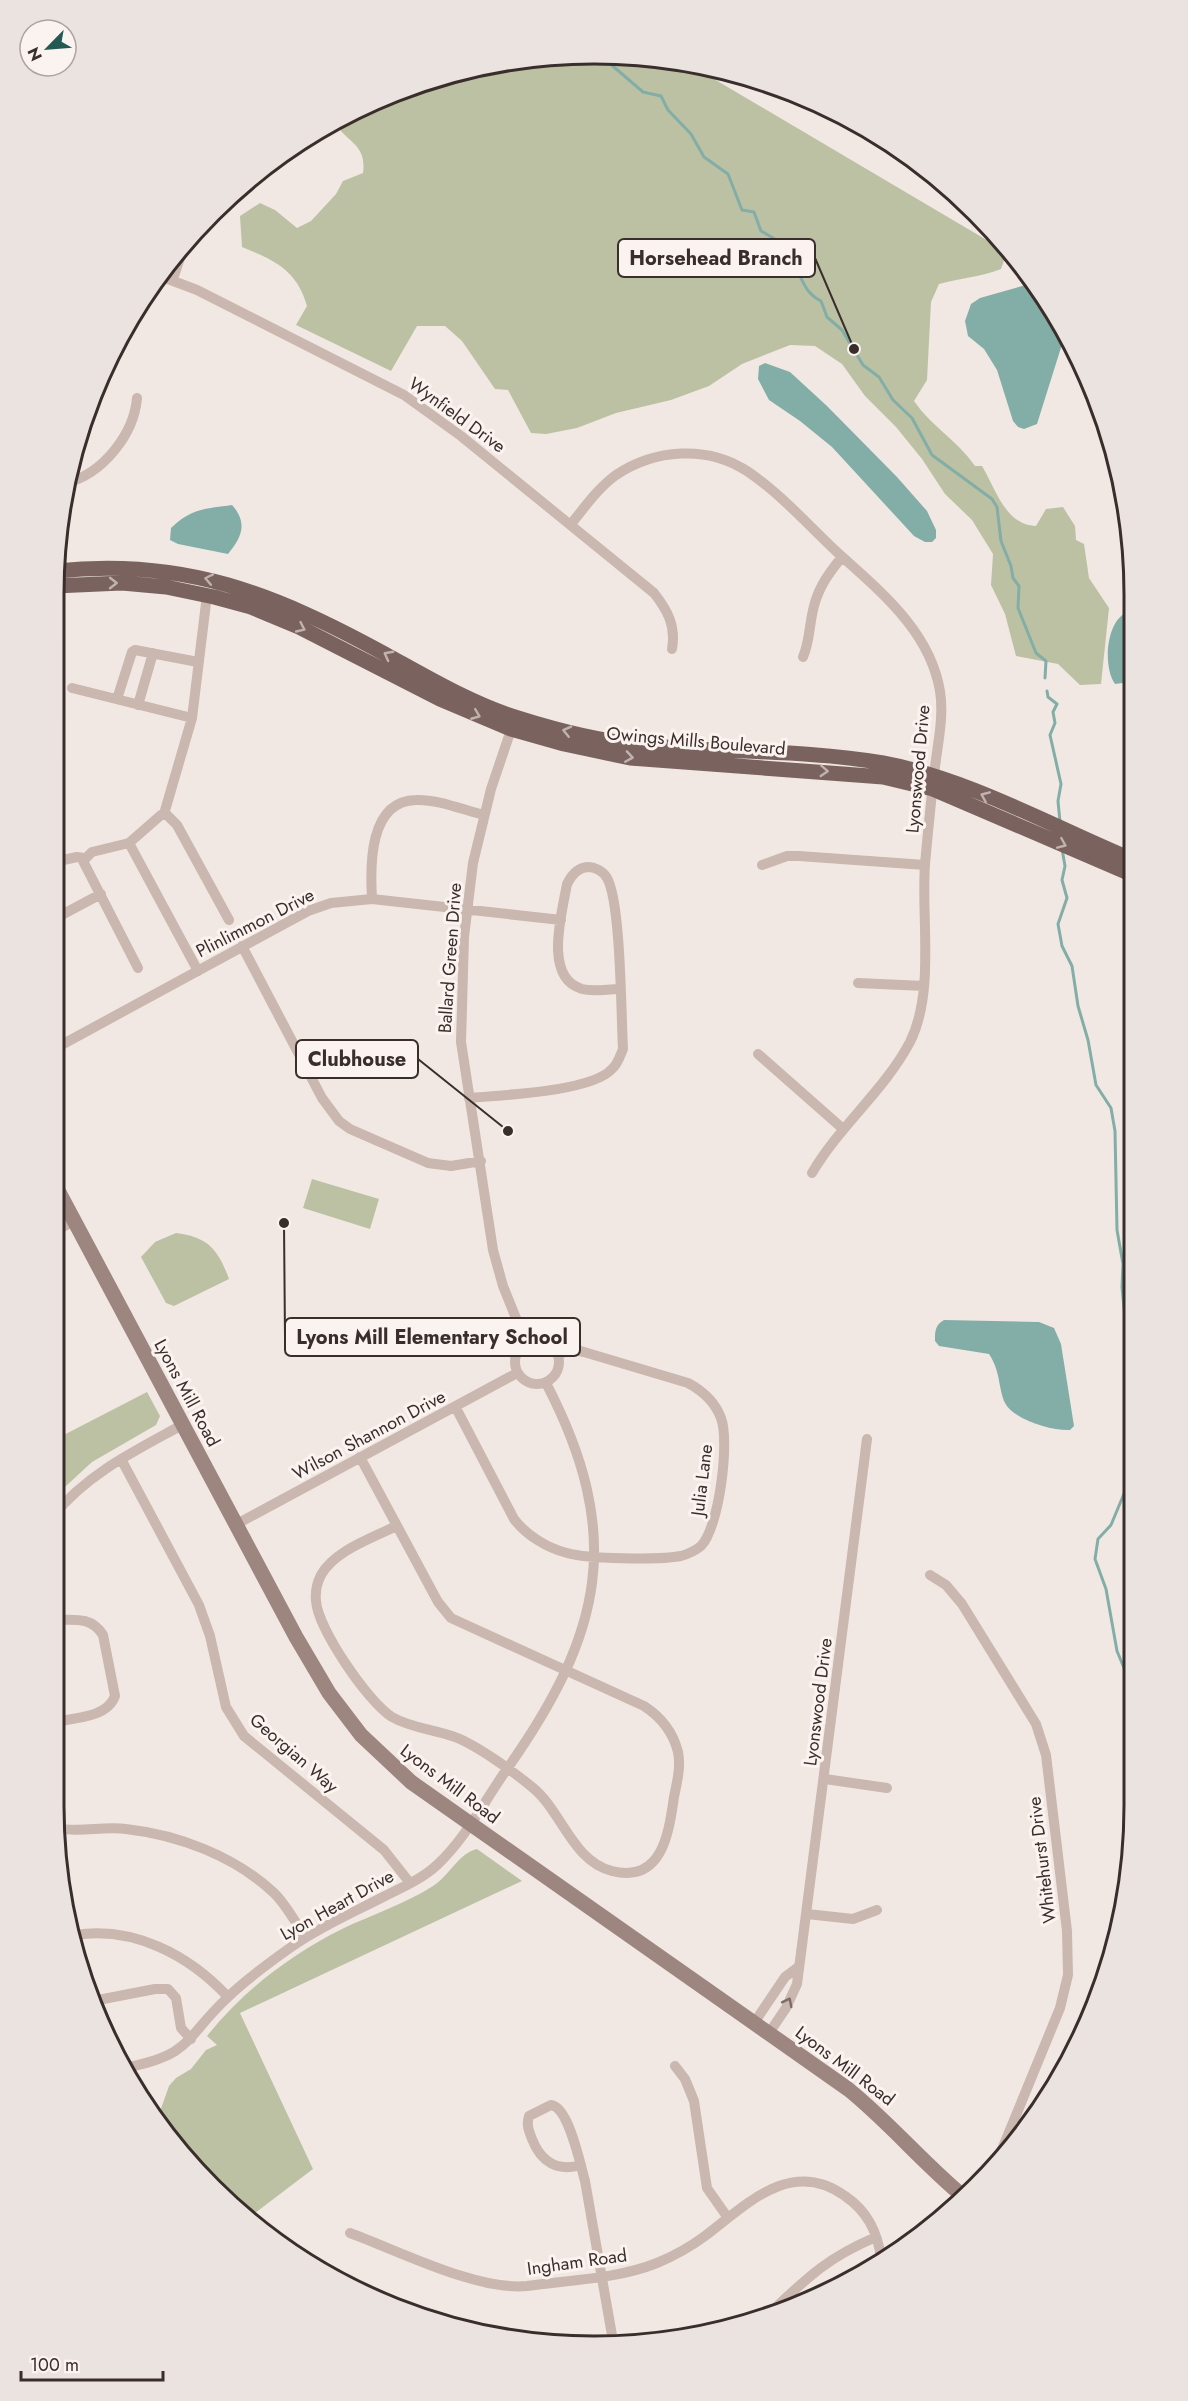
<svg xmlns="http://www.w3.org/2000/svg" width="1188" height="2401" viewBox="0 0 1188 2401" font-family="Jost,sans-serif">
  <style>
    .green { fill: #bcc1a3 }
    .water { fill: #83aea8 }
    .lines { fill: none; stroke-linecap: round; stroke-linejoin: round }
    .stream { stroke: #83aea8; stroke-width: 3 }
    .minor { stroke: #cab7af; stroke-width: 10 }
    .secondary { stroke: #9e8680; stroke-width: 15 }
    .primary { stroke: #7a635f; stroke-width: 15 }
    .oneway { stroke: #c0b2ae }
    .oneway2 { stroke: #7b6c67 }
    .labels { text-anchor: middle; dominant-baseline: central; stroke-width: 6; stroke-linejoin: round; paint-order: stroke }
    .street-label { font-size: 18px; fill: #3a2e2c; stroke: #faf3ef }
    .rim { fill: none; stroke: #3a2e2c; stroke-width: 3 }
    .leader { fill: none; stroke: #3a2e2c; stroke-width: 2 }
    .callout-dot { fill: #3a2e2c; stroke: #faf3ef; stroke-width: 2 }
    .callout { fill: #faf3ef; stroke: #3a2e2c; stroke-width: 2 }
    .callout-label { font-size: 20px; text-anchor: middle; font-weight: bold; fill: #3a2e2c }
  </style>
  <rect width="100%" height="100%" fill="#f2e8e3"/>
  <path class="green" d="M594 54 687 63 1007 252 1001 269C980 277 961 278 939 284L931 302 927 380 914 401C931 426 958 441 975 466H982C996 489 1005 525 1036 526L1046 509 1063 507 1075 526 1076 540 1084 544 1089 578 1109 608 1101 684 1080 685 1058 664 1016 656 1005 614 991 585 993 554 972 520 945 494 922 459 896 427 865 396 842 364 815 346 790 345 742 364 709 386 671 400 616 413 577 428 546 434 531 433 508 390 495 389 462 341 445 326H417L391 371 296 325 307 306C297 270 274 260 242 247L240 216 260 203 275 210 297 228 311 221 336 194 343 181 363 173C367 144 347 143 335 123L388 95 489 64Z
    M312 1179 379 1199 370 1229 303 1208Z
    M176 1233C208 1237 218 1249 229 1279L174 1306 166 1303 141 1257 155 1242Z
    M147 1392 160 1416 156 1425 92 1462 54 1497V1440Z
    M477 1849 522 1881 240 2013 313 2169 247 2219 166 2136 157 2120 169 2086 176 2078 191 2069 206 2050 217 2045 207 2036C243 1991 290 1955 342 1929 371 1915 405 1904 433 1886 449 1876 459 1853 477 1849Z"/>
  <path class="water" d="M1033 283 1064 338 1037 424 1024 429 1018 427 1013 421 997 370 984 349 968 336 965 321 971 304 980 298Z
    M765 363 790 372 827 406 897 477 927 511 936 530V538L932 542H925L914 536 832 447 800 421 769 400 758 379 759 366Z
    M232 505C248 523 242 537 228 554L178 544 170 540 171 528C192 508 204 509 232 505Z
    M1124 614 1130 621V682L1115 684C1103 667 1106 625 1124 614Z
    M944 1320 1039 1322 1054 1328 1061 1344 1074 1426 1070 1430C1052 1431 1014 1420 1005 1403 998 1388 1001 1372 989 1354L939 1346 935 1341C935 1331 935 1325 944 1320Z"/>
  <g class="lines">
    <path class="stream" d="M600 55 643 92 661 96 668 110 691 134 704 157 728 174 742 210 754 212 761 231 785 245 780 256 782 264C807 269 797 289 821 301L827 317 842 330 863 365 879 377 893 400 912 418 932 455 992 499 997 507 1001 541 1011 566 1013 578 1019 586 1018 608 1036 653 1046 661 1045 678
      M1047 691 1048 697 1057 704 1053 712 1055 723 1050 735 1061 784 1058 801 1060 822
      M1062 849 1065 866 1062 880 1067 898 1058 924 1062 946 1072 966 1078 1006 1088 1040 1096 1085 1111 1108 1115 1131 1117 1230 1123 1264 1122 1287 1133 1397
      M1133 1472 1111 1525 1098 1539 1095 1559 1106 1589 1117 1651 1134 1692"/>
    <path class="minor" d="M160 276 197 290 404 395 461 436 654 593C668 611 676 626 672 649
      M173 279 184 246
      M66 483C103 474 134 434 137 398
      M571 524C585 507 598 488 616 475 655 449 707 445 747 471 780 493 809 526 838 553 881 592 930 631 940 691 944 716 938 742 935 767 931 799 928 832 925 864 921 919 935 992 910 1042 884 1091 841 1124 812 1173
      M803 657C809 643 809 630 812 615 816 591 827 575 842 557
      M72 688 192 718
      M117 699 132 652 135 650 198 662
      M138 705 153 653
      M513 724 491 789 473 863 464 937 461 1042 493 1250 503 1286 526 1343
      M164 814 192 718 207 595
      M129 843 161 815H167L177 825 229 920
      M54 862 77 857 84 858
      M762 865 787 856H799L925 865
      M372 899C370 865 369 801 416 800 438 799 463 810 484 815
      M54 919 101 894
      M242 946 322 1098 339 1121 350 1129 428 1163 451 1166 481 1161
      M138 968 83 861 92 852 129 843 198 971
      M858 983 924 986
      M54 1049 308 911 331 903 372 899 561 920
      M758 1054 842 1128
      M469 1098C501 1095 591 1092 612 1069 618 1064 620 1056 623 1049 621 1015 621 902 607 878 603 871 595 867 587 867 577 868 571 876 567 884 562 913 543 978 582 989 594 992 607 989 619 989
      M54 1231 75 1221
      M515 1362a22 22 0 1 1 44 0a22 22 0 1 1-44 0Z
      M456 1408 514 1519C526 1535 547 1548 567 1553 587 1559 660 1560 681 1556 688 1554 695 1551 701 1546 719 1528 730 1442 721 1418 715 1402 703 1391 688 1383L584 1352 575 1350 558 1354
      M360 1457 438 1602 451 1618 644 1706C661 1717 673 1732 678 1752 681 1767 677 1782 674 1797 669 1831 663 1884 612 1871 572 1861 562 1811 532 1787 514 1772 474 1743 452 1736 432 1729 411 1728 392 1717 368 1702 318 1629 316 1601 315 1592 317 1583 321 1575 335 1550 373 1538 396 1526
      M121 1459 199 1605 210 1636 226 1707 244 1736 384 1850 410 1883
      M54 1515C88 1473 135 1451 182 1425
      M235 1525 517 1373
      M930 1575 946 1585 962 1604 1036 1724 1046 1755 1067 1931 1068 1975 1060 2008 996 2164
      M54 1722C74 1718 107 1718 115 1696L103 1635C91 1616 74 1620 54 1620
      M825 1779 887 1788
      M58 1828C77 1833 104 1826 126 1829 179 1835 234 1856 273 1892 286 1904 295 1922 305 1937
      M807 1914 853 1919 877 1910
      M75 1935C134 1926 189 1955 228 1997
      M93 2001 155 1989H168L176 1998 181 2028 191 2039
      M754 2023 785 1977 797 1968
      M769 2033 786 2008 797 1984 867 1439
      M675 2066 685 2079 694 2101 707 2188 728 2218
      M129 2067C192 2054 185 2038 226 1999 244 1981 266 1965 287 1950 316 1929 350 1914 383 1897 401 1888 422 1879 437 1865 466 1838 485 1800 507 1769 603 1633 625 1535 546 1383
      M581 2165C557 2172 541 2162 532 2139 529 2131 526 2125 529 2116L551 2105C569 2107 580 2164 585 2181L613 2341
      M350 2233C399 2251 477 2291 527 2286 570 2280 617 2279 657 2263 674 2256 690 2247 705 2236 746 2205 791 2157 845 2196 867 2211 877 2231 881 2257
      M774 2309C810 2275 829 2257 876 2237"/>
    <path class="secondary" d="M54 1183 296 1637 329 1693 361 1735 411 1782 848 2089C889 2122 923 2163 964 2197"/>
    <path class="primary" d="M56 571C184 557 275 594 385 654 427 677 472 704 518 718 556 730 599 741 640 745 720 753 803 749 883 763 966 778 1052 826 1131 859
      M55 586 122 583 166 587 214 597 251 607 299 627 440 699 511 729 564 744 630 758 883 777 933 789 1131 874"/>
  </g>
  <defs><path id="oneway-chevron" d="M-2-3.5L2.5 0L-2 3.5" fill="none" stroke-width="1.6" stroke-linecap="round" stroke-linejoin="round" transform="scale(1.5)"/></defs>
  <g class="oneway">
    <use href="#oneway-chevron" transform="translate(209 579) rotate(-169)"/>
    <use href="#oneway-chevron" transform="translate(113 583)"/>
    <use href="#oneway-chevron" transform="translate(301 628) rotate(25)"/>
    <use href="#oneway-chevron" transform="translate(388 655) rotate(-152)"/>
    <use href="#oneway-chevron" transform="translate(476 715) rotate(22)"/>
    <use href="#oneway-chevron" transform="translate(567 731) rotate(-167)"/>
    <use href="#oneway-chevron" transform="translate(629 757) rotate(9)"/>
    <use href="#oneway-chevron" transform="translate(824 771) rotate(3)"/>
    <use href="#oneway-chevron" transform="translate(985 796) rotate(-157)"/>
    <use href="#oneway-chevron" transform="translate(1062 844) rotate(23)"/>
  </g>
  <use class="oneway2" href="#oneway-chevron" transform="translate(788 2002) rotate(-63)"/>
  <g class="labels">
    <g class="street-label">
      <text transform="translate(457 415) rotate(36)">Wynfield Drive</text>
      <text transform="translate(696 741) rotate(5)">Owings Mills Boulevard</text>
      <text transform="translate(918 769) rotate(-85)">Lyonswood Drive</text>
      <text transform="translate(255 923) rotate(-27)">Plinlimmon Drive</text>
      <text transform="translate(450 958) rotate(-86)">Ballard Green Drive</text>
      <text transform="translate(187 1393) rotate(62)">Lyons Mill Road</text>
      <text transform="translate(369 1435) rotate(-28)">Wilson Shannon Drive</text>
      <text transform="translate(702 1480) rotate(-83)">Julia Lane</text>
      <text transform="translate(818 1702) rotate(-83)">Lyonswood Drive</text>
      <text transform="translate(294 1753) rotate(41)">Georgian Way</text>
      <text transform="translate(450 1784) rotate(37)">Lyons Mill Road</text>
      <text transform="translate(1042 1860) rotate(-97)">Whitehurst Drive</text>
      <text transform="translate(337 1905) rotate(-29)">Lyon Heart Drive</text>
      <text transform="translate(845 2066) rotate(37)">Lyons Mill Road</text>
      <text transform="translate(577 2262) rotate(-8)">Ingham Road</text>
    </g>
  </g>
  <path d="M0 0H1188V2401H0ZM594 64H594A530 530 0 0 1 1124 594V1806A530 530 0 0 1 594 2336H594A530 530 0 0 1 64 1806V594A530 530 0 0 1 594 64Z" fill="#ebe3df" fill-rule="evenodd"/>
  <path class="rim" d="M594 64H594A530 530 0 0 1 1124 594V1806A530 530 0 0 1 594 2336H594A530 530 0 0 1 64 1806V594A530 530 0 0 1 594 64Z"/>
  <path class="leader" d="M854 349L815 258M508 1131L418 1059M284 1223L285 1337"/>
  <g class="callout-dot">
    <circle cx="854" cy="349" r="6"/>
    <circle cx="508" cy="1131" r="6"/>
    <circle cx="284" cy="1223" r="6"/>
  </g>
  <g class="callout">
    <rect x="618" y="239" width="197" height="38" rx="6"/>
    <rect x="296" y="1040" width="122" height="38" rx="6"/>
    <rect x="285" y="1318" width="295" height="38" rx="6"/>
  </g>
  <g class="callout-label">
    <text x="716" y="265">Horsehead Branch</text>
    <text x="357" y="1066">Clubhouse</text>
    <text x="432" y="1344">Lyons Mill Elementary School</text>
  </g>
  <g transform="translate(48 48) rotate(245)"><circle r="28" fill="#faf3ef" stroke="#ada4a1" stroke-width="1.5"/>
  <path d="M0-4.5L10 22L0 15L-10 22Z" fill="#245953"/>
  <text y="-9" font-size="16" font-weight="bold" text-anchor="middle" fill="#3a2e2c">N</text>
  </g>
  <path d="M21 2371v9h142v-9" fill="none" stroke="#3a2e2c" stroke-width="3"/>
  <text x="30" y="2371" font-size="18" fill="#3a2e2c" stroke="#faf3ef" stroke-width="4.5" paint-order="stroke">100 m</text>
</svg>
